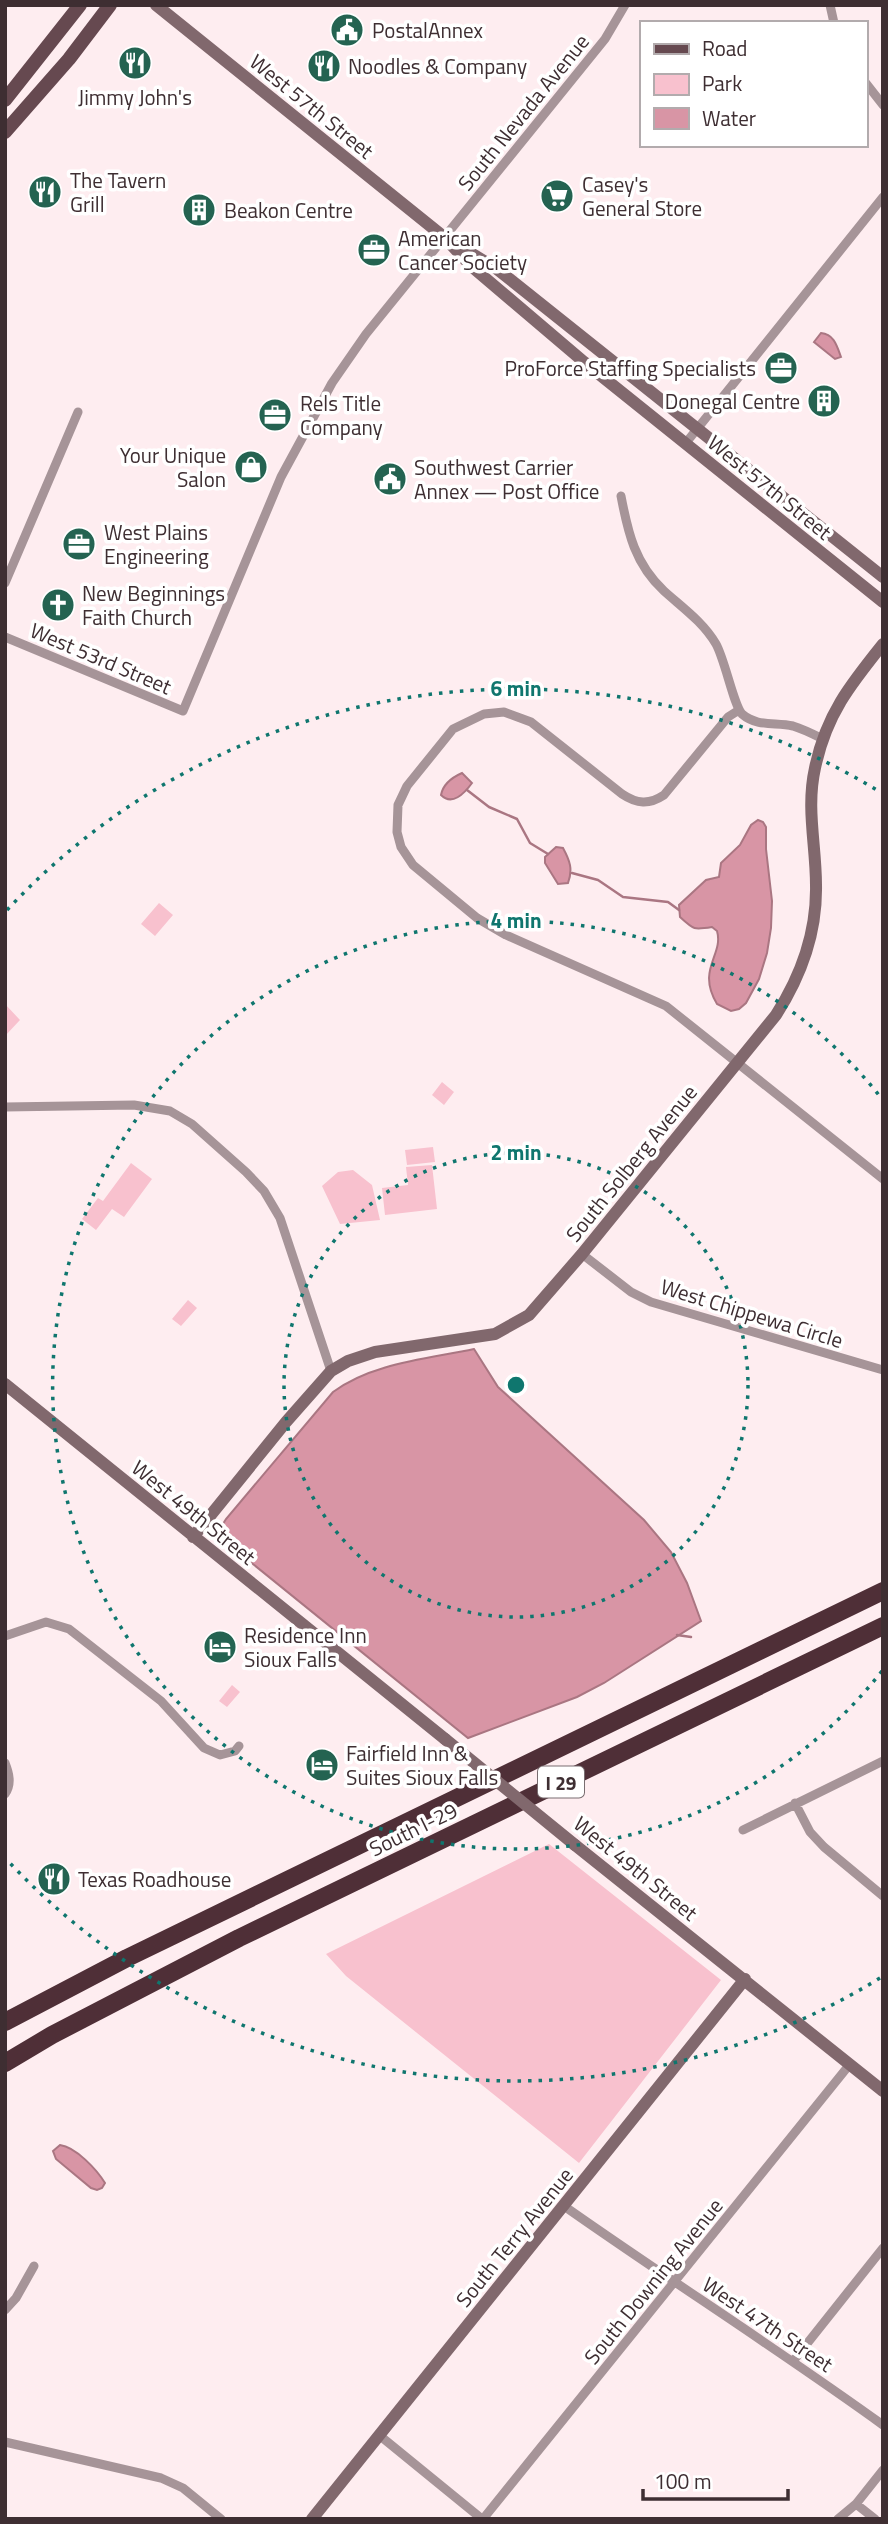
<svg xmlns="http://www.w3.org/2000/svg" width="888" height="2524" viewBox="0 0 888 2524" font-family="'Titillium Web',sans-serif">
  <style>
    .green { fill: #f8c1ce }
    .water { fill: #d895a5; stroke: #aa7682; stroke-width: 2 }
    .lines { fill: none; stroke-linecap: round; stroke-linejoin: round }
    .stream { stroke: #aa7682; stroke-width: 2.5 }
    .street { stroke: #a69498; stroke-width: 9 }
    .secondary { stroke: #81686d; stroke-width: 12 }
    .primary { stroke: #664950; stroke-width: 14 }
    .highway { stroke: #4f2f37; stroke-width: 18 }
    .secondary-bridge { stroke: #81686d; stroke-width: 12 }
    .ring { fill: none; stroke: #0f766e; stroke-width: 3.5; stroke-dasharray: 3.5 7 }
    .labels { text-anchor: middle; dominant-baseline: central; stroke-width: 7; stroke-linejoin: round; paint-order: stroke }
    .shield { fill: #fff; stroke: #786d70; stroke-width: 2 }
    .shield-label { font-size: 19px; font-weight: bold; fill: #3e2e32 }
    .poi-label { font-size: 21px; fill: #3e2e32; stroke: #fff; text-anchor: start }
    .street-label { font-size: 21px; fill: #3e2e32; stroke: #fff }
    .centre { fill: #0f766e; stroke: #fff; stroke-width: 3.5 }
    .ring-label { font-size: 21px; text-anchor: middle; font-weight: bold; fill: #0f766e; stroke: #fff; stroke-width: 7; stroke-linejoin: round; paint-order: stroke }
  </style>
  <rect width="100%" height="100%" fill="#feedf0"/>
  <path class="green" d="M159 903 173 915 155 936 141 924Z
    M5 1004 20 1020 5 1036Z
    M442 1082 454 1092 444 1105 432 1095Z
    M433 1147 435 1162 407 1165 405 1150Z
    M131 1163 152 1179 124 1217 112 1209 96 1230 82 1219 98 1198 103 1201Z
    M432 1165 437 1209 385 1215 382 1188 408 1185 406 1167Z
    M353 1170 372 1185 380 1220 340 1224 322 1186 338 1172Z
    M188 1300 197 1308 181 1326 172 1319Z
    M232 1685 240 1692 227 1707 219 1701Z
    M549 1844 721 1980 579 2163 346 1976 326 1954Z"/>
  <path class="water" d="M821 333C834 334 837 346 841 357L835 359 814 342Z
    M462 773 472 783C464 794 452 806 441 795 443 784 453 777 462 773Z
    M758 820 763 822 766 827V849L772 901 771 928 767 953 759 979 746 1003 739 1009 731 1011 717 1004C696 969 724 955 717 931L712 927C694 930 694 930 680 917L679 905 706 880 719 877 721 863 740 845 751 825Z
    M556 847 563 848C570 861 573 869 568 883L558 884 545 863V857Z
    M474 1349 498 1387 644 1520 671 1552 687 1583 701 1621 604 1683 577 1697 468 1738 222 1539 218 1532 226 1519 333 1392C372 1363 427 1359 474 1349Z
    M60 2145C76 2147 97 2170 105 2183L102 2188 97 2190 91 2188 56 2159 53 2151Z"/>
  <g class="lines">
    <path class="stream" d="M467 790 489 807 517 819 530 843 548 854
      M572 873 598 880 623 897 668 902 679 910
      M677 1635 691 1637"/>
    <path class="street" d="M830 5 834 23
      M865 82 883 105
      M685 444 883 197
      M621 496C628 533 635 564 664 591 683 608 703 622 716 644 725 660 734 706 742 714 757 727 775 722 793 726 803 729 813 734 823 739
      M5 583 78 412
      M5 637 183 711 281 477 332 383 366 334 605 39 625 5
      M739 710 728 717 664 795C649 805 637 804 622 794L531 722 504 712 484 714 453 729 407 786 398 805 397 832 401 847 413 865 477 918 506 935 666 1006 883 1179
      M5 1107 134 1105 170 1111 192 1124 246 1172 264 1191 280 1218 331 1371
      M582 1254 631 1292 651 1302 883 1370
      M5 1636 46 1622 69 1629 161 1701 204 1748 220 1755 235 1751 239 1746
      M5 1763C9 1773 12 1784 5 1794
      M795 1803 810 1832 824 1847 883 1896
      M743 1830 883 1761
      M564 2206C669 2280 778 2349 883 2425
      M5 2310 16 2298 34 2266
      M794 2360 883 2248
      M379 2435 482 2519
      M5 2442 161 2478 183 2488 221 2519
      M856 2504 875 2519
      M483 2519 850 2064
      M838 2519 856 2504 883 2470"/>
    <path class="secondary" d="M156 5 444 237 471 266 584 362 883 602
      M453 242 497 269 883 577
      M5 1384 445 1739
      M193 1537 286 1422 331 1371 348 1361 375 1352 495 1334 529 1315 582 1254 776 1015C801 976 817 932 816 885 816 845 806 808 815 768 826 715 850 685 883 644
      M575 1845 883 2091
      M312 2519 745 1979"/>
    <path class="primary" d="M5 100 80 5
      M5 132 69 59 110 5"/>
    <path class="highway" d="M5 2022 127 1958 883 1591
      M5 2063 52 2035 239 1938 883 1626"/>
    <path class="secondary-bridge" d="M445 1739 575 1845"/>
  </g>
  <g class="ring">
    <circle cx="516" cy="1385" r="232"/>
    <path d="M882 1671A464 464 0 1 1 882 1099"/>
    <path d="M880 1978A696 696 0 0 1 7 1860M7 910A696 696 0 0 1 880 792"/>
  </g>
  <defs>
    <symbol id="civic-disc" viewBox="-11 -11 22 22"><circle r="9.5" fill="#246351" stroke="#fff"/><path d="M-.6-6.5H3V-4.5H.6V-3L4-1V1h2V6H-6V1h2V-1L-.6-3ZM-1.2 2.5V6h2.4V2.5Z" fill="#fff"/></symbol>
    <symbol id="restaurant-disc" viewBox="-11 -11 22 22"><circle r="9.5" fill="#246351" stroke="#fff"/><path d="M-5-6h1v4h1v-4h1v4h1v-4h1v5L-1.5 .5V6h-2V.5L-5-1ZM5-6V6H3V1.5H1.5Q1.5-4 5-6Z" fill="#fff"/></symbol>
    <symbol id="supermarket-disc" viewBox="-11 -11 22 22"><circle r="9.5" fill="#246351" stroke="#fff"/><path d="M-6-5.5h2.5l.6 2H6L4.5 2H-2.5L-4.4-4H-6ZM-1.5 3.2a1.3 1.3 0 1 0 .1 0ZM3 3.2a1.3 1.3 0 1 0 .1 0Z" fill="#fff"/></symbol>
    <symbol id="building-disc" viewBox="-11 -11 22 22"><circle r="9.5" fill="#246351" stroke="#fff"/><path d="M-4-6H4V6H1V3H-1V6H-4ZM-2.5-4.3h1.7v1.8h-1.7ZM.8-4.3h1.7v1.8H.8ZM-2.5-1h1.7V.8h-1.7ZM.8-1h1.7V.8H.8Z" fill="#fff"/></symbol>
    <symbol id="office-disc" viewBox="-11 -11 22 22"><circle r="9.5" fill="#246351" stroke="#fff"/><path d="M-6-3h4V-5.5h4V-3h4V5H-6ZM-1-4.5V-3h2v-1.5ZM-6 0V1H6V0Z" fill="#fff"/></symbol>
    <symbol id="shop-disc" viewBox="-11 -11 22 22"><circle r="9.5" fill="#246351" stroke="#fff"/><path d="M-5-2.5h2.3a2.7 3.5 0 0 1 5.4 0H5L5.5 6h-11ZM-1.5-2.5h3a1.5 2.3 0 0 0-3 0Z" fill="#fff"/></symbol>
    <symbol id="church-disc" viewBox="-11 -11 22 22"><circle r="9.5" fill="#246351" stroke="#fff"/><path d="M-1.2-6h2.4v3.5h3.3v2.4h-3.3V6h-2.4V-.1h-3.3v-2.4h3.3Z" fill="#fff"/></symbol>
    <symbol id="hotel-disc" viewBox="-11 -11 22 22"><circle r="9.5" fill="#246351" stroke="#fff"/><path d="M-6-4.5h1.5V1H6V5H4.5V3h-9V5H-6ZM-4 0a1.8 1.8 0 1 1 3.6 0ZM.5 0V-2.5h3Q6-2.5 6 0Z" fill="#fff"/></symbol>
  </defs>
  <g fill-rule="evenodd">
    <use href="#civic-disc" x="328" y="11" width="38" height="38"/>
    <use href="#restaurant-disc" x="116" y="44" width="38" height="38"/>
    <use href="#restaurant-disc" x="305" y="47" width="38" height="38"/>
    <use href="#restaurant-disc" x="26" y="173" width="38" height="38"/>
    <use href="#supermarket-disc" x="538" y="177" width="38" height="38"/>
    <use href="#building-disc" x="180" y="191" width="38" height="38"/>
    <use href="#office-disc" x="355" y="231" width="38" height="38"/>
    <use href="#office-disc" x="762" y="349" width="38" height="38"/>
    <use href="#building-disc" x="805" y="382" width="38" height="38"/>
    <use href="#office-disc" x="256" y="396" width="38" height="38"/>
    <use href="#shop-disc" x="232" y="448" width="38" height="38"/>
    <use href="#civic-disc" x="371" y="460" width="38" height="38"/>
    <use href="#office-disc" x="60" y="525" width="38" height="38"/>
    <use href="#church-disc" x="39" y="586" width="38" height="38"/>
    <use href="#hotel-disc" x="201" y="1628" width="38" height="38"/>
    <use href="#hotel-disc" x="303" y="1746" width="38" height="38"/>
    <use href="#restaurant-disc" x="35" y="1860" width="38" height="38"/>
  </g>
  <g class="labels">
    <rect class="shield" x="538" y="1766.5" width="46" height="31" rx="5"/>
    <g class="shield-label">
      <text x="561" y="1782">I 29</text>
    </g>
    <g class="poi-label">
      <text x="372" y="30">PostalAnnex</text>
      <text x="348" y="66">Noodles &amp; Company</text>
      <text x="135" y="97" text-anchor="middle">Jimmy John's</text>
      <text x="70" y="180">The Tavern<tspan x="70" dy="24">Grill</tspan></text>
      <text x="582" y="184">Casey's<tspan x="582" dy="24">General Store</tspan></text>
      <text x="224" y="210">Beakon Centre</text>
      <text x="398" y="238">American<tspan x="398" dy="24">Cancer Society</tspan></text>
      <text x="756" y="368" text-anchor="end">ProForce Staffing Specialists</text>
      <text x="800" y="401" text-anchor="end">Donegal Centre</text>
      <text x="300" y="403">Rels Title<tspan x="300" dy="24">Company</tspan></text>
      <text x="226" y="455" text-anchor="end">Your Unique<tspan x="226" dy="24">Salon</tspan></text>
      <text x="414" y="467">Southwest Carrier<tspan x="414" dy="24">Annex — Post Office</tspan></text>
      <text x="104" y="532">West Plains<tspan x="104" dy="24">Engineering</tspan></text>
      <text x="82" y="593">New Beginnings<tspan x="82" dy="24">Faith Church</tspan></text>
      <text x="244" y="1635">Residence Inn<tspan x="244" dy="24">Sioux Falls</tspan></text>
      <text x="346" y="1753">Fairfield Inn &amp;<tspan x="346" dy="24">Suites Sioux Falls</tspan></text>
      <text x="78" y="1879">Texas Roadhouse</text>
    </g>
    <g class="street-label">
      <text transform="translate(312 106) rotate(39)">West 57th Street</text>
      <text transform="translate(523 112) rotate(-51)">South Nevada Avenue</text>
      <text transform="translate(770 487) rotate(39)">West 57th Street</text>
      <text transform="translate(101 658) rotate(23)">West 53rd Street</text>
      <text transform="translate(631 1163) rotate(-51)">South Solberg Avenue</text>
      <text transform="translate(752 1313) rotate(17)">West Chippewa Circle</text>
      <text transform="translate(194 1512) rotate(39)">West 49th Street</text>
      <text transform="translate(413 1829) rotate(-26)">South I-29</text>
      <text transform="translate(636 1868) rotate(39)">West 49th Street</text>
      <text transform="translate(514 2237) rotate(-51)">South Terry Avenue</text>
      <text transform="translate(653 2281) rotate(-51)">South Downing Avenue</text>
      <text transform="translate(768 2324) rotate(34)">West 47th Street</text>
    </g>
  </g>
  <circle cx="516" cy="1385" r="10" class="centre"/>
  <g class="ring-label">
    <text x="516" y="696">6 min</text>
    <text x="516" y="928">4 min</text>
    <text x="516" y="1160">2 min</text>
  </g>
  <rect width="888" height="2524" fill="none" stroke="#3e2e32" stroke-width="14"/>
  <rect x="640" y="21" width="228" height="126" fill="#ffffff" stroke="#b2abad" stroke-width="2"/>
  <rect x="654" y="44" width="35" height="10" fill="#664950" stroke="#b2abad" stroke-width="2"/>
  <text x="702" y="56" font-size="21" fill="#3e2e32">Road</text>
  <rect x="654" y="74" width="35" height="21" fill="#f8c1ce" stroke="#b2abad" stroke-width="2"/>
  <text x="702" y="91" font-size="21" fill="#3e2e32">Park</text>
  <rect x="654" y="108" width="35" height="21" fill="#d895a5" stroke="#b2abad" stroke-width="2"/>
  <text x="702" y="126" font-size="21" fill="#3e2e32">Water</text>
  <path d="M643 2489v10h145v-10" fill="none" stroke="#3e2e32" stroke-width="3.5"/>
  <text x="654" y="2489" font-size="21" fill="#3e2e32" stroke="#ffffff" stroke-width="5" paint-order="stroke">100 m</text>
</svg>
